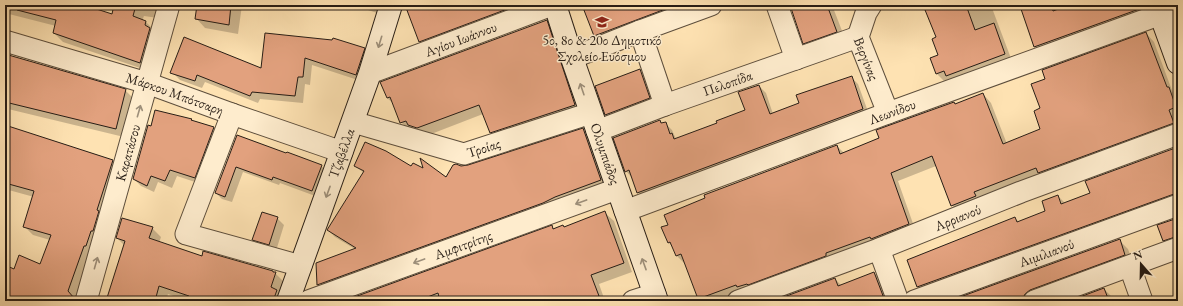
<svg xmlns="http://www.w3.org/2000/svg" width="1183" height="306" viewBox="0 0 1183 306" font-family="'EB Garamond',serif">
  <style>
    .shadow { fill: #0003 }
    .building { fill: #e2a17e; stroke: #271d15 }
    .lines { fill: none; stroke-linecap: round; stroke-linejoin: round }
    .street-casing { stroke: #5d4e3c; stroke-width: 23 }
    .secondary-casing { stroke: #271d15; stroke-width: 24 }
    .street { stroke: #feeccd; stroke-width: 21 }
    .secondary { stroke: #feeccd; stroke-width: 22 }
    .oneway { stroke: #9d8f7a }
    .labels { text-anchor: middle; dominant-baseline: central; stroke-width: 3; stroke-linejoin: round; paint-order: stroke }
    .street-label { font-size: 14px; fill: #271d15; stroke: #feeccd }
    .poi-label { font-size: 14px; fill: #271d15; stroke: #feeccd }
  </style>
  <rect width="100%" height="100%" fill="#fee2b2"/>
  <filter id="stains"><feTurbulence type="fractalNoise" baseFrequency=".005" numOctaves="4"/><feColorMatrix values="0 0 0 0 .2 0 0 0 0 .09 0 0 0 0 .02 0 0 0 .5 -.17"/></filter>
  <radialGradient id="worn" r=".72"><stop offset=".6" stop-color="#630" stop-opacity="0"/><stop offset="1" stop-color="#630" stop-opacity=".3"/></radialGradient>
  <path class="shadow" d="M5 5H81L112 15 115 5H161L158 18 144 16 142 21 146 22 155 31 149 71 63 42 54 33 56 26 5 13Z
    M198 5H242L238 34 205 28 196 18Z
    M353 5H386L383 15Z
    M406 5H543L426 49 419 41 408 10 405 7Z
    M583 5H688L606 47 595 36Z
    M791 5H832L846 41 814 53 804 43Z
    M925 5H1000L992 8 1012 61 954 83 950 79 944 81 936 73 939 56 937 37Z
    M1020 5H1145L1149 16 1042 54 1035 47Z
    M546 21 554 29 583 113 499 140 491 132 483 114 426 136 409 130 401 122 394 104 387 98Z
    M1146 33 1154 42 1173 93 1177 96 1178 99V117L1177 118 1178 121V132L960 213 952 205 936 166 898 181 916 232 722 301H702L699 298 685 264 677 256 673 247 668 242 669 225 837 146 844 153 955 105 983 94 991 103 1007 144 1041 130Z
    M266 34 364 49 372 57 364 82 312 65 310 85 305 84 303 103 260 99 258 103 205 82 202 88 180 80 172 72 262 69Z
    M5 55 125 90 134 99 124 137 8 109 5 121Z
    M640 70 647 77 656 105 613 122 606 114Z
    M851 77 858 84 870 117 645 199 638 192 633 179 626 171 660 121 663 124 665 123 672 130 676 139 719 124 746 111 759 86 766 93 773 114 800 104Z
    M191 119 193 121 214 128 220 135 201 184 177 176 172 188 158 182 154 192 141 186 134 179 152 127Z
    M5 126 113 161 121 169 76 301H5V268L14 270 40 265 50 240 33 235 24 226 34 197 5 189Z
    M583 129 590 136 608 187 325 288 318 280 355 249 335 237 328 230 364 173 355 166 412 167 447 178 461 167 468 166Z
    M238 136 321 166 328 172 318 197 280 183 279 185 243 172 232 202 222 199 216 193Z
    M1178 148V203L926 294 918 286 1015 218 1019 222 1047 212 1058 196 1065 203 1091 193Z
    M605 213 614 221 632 272 599 284 605 301H347L552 227 555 230 564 227Z
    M277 218 284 225 276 251 260 247 253 240Z
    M1178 219V246L1172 248 1164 240Z
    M152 228 161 237 159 243 202 258 275 273 284 282V301H188L168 294 166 301H107L124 245 117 238Z
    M1119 240 1128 249 1133 263 1035 301H952Z
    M874 273 883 281 890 301H776L835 279 841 285Z
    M1104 289 1113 298 1114 301H1071Z"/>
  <path class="building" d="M18 5H84L112 14 114 5H136L133 16 146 21 145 25 150 28 140 63 53 33 56 20 17 10Z
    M197 5H231L229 25 195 19Z
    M405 5H518L419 42Z
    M582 5H676L594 36Z
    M790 5H827L837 32 803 44Z
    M923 5H966L975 30 994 23 1005 54 946 76 944 71 936 74 930 58 938 55 932 39 936 37Z
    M1033 5H1051L1053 11 1069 5H1141L1142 8 1034 47 1021 9Z
    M547 20 575 105 490 133 479 105 417 128 408 125 406 121 400 123 390 97 387 98 380 82Z
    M1146 32 1167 87H1169L1176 107 1169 110 1174 123 1038 173 1036 168 974 192 976 196 951 206 932 156 891 173 909 224 871 239 870 237 826 253V256L748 285 747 284 737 287 736 285 698 299 681 254 676 256 670 242 668 243 661 227 668 225 664 215 705 198 704 195 837 145 840 154 879 138 876 130 954 102 955 104 983 93 1003 144 1040 129 1034 111 1040 108 1031 84 1045 79 1042 70Z
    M265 33 332 40 333 38 365 48 356 75 305 58 303 77H298L295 96 252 92 250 96 197 75 195 81 170 73 184 37 261 68Z
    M5 54 126 89 116 129 5 102Z
    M640 69 650 98 605 115 595 86Z
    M852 76 863 109 637 193 629 170 625 172 613 138 660 120 661 123 666 122 670 134 672 133 674 139 717 123 716 121 745 110 738 92 759 85 770 114 799 103 796 95Z
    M155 110 192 119 191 120 214 127 195 178 170 170 165 181 151 176 147 186 133 179 148 125 151 126Z
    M5 125 113 160 97 210 99 211 93 231H91L86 246H84L68 291 74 298V301H5V265L14 269 19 255 40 264 51 235 23 227 34 191 5 183Z
    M583 128 601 180 555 197 543 203 317 285 316 263 356 248 327 230 364 171 354 166 365 142 386 151 411 166 413 163 423 168 420 158 446 177 453 165 456 164 461 166 468 165Z
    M237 135 286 153 287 152 322 165 312 191 273 177 272 180 236 167 225 197 215 193Z
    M1178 147V193L1174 194 917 287 907 260 1015 217 1017 222 1045 211 1042 201 1058 195 1061 204 1090 193 1085 181Z
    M605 211 624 263 591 275 599 296 585 301H440L438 293 417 301H350L349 299 552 225 553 229 563 225 564 227Z
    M262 212 278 217 269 245 252 240Z
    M122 218 153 227 149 238 202 256 203 251 273 271V272H276L271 287 277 290 273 301H187L189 296 159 286 155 301H106L125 241 116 238Z
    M1178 218V236L1163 241 1157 225Z
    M1120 239 1125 255 1030 290 1025 294 1022 301H949Z
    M874 272 885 301H773L835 278 838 286Z
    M1104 288 1109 301H1069Z"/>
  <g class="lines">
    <defs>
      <g id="street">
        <path d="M777 5 796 59"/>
        <path id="s1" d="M871 5 866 13 858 37 888 113"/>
        <path d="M640 31 665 105"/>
        <path id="s2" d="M5 41 147 83 232 114 342 152"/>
        <path d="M572 58 640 31 711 5"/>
        <path id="s3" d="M370 73 552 5"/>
        <path d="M232 114 186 234 301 266"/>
        <path id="s4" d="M353 122 464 154 591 113"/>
        <path id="s5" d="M597 131 665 105 858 37"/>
        <path id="s6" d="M625 211 888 113 1178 8"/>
        <path d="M879 249 898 301"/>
        <path d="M1130 267 1142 301"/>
        <path id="s7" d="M86 301 169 5"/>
        <path id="s8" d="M308 301 617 189"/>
        <path d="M633 301 655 294"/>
        <path id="s9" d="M738 301 879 249 1021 192 1178 134"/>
        <path id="s10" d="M914 301 1178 205"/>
        <path d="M1034 301 1178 248"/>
      </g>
      <g id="secondary">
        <path id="s11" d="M555 5 572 58 657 301"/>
        <path d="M1157 5 1178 63"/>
        <path id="s12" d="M288 301 370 73 391 5"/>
      </g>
    </defs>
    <use href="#street" class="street-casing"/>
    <use href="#secondary" class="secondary-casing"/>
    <use href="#street" class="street"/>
    <use href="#secondary" class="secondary"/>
  </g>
  <defs><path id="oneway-shaft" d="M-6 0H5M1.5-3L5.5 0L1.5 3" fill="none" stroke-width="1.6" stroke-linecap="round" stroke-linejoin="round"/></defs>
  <g class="oneway">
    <use href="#oneway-shaft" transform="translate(380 42) rotate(107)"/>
    <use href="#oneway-shaft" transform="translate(582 89) rotate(-109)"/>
    <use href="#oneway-shaft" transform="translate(139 111) rotate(-74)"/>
    <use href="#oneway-shaft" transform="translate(328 192) rotate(110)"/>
    <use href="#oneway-shaft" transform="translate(581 202) rotate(160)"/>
    <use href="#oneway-shaft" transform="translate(419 261) rotate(160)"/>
    <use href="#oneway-shaft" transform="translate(96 263) rotate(-74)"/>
    <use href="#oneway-shaft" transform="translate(644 264) rotate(-110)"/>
  </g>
  <defs>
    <symbol id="school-bare" viewBox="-9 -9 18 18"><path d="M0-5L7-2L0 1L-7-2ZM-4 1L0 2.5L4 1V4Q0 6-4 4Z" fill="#8f2418" stroke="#feeccd" stroke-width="2.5" paint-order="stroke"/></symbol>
  </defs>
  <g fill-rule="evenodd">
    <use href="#school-bare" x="592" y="12" width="20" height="20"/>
  </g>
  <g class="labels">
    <g class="street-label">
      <text stroke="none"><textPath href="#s3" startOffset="97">Αγίου Ιωάννου</textPath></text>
      <text stroke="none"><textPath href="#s1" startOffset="58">Βεργίνας</textPath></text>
      <text stroke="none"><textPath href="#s5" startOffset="139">Πελοπίδα</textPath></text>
      <text stroke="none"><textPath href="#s2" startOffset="178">Μάρκου Μπότσαρη</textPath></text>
      <text stroke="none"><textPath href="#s6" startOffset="285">Λεωνίδου</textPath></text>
      <text stroke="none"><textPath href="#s4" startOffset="136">Τροίας</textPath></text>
      <text stroke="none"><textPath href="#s7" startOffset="154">Καρατάσου</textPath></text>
      <text stroke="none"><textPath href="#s11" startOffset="157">Ολυμπιάδος</textPath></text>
      <text stroke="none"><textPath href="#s12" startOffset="157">Τζαβέλλα</textPath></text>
      <text stroke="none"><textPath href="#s9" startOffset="235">Αρριανού</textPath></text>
      <text stroke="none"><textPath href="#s8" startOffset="165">Αμφιτρίτης</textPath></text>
      <text stroke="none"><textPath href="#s10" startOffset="141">Αιμιλιανού</textPath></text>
    </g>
    <g class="poi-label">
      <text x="602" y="40">5ο, 8ο &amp; 20ο Δημοτικό<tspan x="602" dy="16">Σχολείο Ευόσμου</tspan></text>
    </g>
  </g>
  <rect width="1183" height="306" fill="none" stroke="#fee2b2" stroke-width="20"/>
  <rect x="6" y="6" width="1171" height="294" fill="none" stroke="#271d15" stroke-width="2"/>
  <rect x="10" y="10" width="1163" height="286" fill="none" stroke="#271d15"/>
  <g transform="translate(1141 264) rotate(340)" stroke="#feeccd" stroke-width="3" paint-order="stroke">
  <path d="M0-3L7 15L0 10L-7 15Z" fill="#271d15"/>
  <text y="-6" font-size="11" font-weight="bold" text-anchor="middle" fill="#271d15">N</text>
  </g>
  <rect width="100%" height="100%" filter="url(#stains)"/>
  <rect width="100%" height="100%" fill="url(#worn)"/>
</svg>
